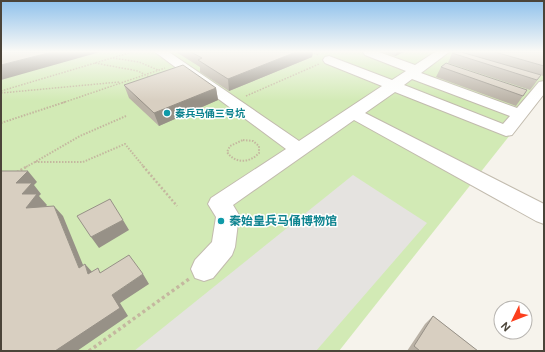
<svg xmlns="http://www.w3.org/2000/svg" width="545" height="352" viewBox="0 0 545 352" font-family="'DM Sans','Noto Sans SC',sans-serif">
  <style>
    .green { fill: #d2eab5 }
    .parking { fill: #e5e3e0 }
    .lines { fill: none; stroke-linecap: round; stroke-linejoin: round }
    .minor-casing { stroke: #c2bbae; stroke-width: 2 }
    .path-far3 { stroke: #c4b79f; stroke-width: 1.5; stroke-dasharray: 1.5 1.5; stroke-linecap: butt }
    .path-far2 { stroke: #c4b79f; stroke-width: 2; stroke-dasharray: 1.5 1.5; stroke-linecap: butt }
    .path-far1 { stroke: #c4b79f; stroke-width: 2.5; stroke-dasharray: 2 2; stroke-linecap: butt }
    .path { stroke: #c4b79f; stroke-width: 3.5; stroke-dasharray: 3 3; stroke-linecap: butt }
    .minor { fill: #fff; fill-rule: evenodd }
    .wall { fill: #bab2a6 }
    .shaded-wall { fill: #979187 }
    .building { fill: #d8cfc1; stroke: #979187 }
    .culture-dot { fill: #0f9aa8; stroke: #fff; stroke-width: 1.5 }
    .labels { text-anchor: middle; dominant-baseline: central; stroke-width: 3; stroke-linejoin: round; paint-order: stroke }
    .far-culture-label { font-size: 10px; font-weight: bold; fill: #0d838f; stroke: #fff; text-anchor: start }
    .culture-label { font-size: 12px; font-weight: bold; fill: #0d838f; stroke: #fff; text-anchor: start }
  </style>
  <rect width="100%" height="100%" fill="#f6f3ec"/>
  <path class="green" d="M1 52H544V92L339 351H1Z"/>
  <path class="parking" d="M353 175 427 223 316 351H134Z"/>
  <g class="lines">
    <defs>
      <path id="minor" d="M155 52H169L299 141 382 86 325 63 323 60 325 57 329 56 392 80 406 71 365 55 363 52H379L415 65 435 52H449L421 73 517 108 539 82 544 81V94L512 135 506 136 395 92 365 113 544 204V224L536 221 354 120 233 205 239 215 235 247 232 255 213 278 204 281 195 278 191 269 195 260 212 242 216 217 208 204 211 198 286 149ZM412 79 510 116 503 124 404 85Z"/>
    </defs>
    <use href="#minor" class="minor-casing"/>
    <path class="path-far3" d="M311 52 319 55
      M113 58 139 62 158 70
      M95 63 138 71 151 78
      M1 91 132 52
      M1 93 119 82
      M246 96 319 64
      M62 103 165 68"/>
    <path class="path-far2" d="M1 123 65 102
      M243 140 253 141 259 146V153C250 163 235 164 227 152L230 146Z
      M35 162H83L125 144 144 167
      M26 167 80 136 126 116"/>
    <path class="path-far1" d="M143 166 177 206
      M17 172 28 166"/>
    <path class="path" d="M89 351 189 279"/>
    <use href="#minor" class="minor"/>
  </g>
  <path class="wall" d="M176 52H313L312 57 229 91 200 72V67Z
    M383 52H404L395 56Z
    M454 52H544V75L543 76 541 75 534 85 530 90 448 63 452 53Z
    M441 67 527 90 516 106 436 77Z
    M124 85 216 88 218 100 159 126 129 98Z
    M433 316 478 351H407L425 324Z"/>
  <path class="shaded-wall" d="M52 52H100L1 80V65Z
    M296 52H313L312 57 229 91 228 79Z
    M397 52H404L395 56Z
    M216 88 218 100 159 126 154 113Z
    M28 171 37 182 34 185 41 194 39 196 47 205 36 218 26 208 22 194 16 183Z
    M54 206 63 216 88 277 79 268Z
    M123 220 129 230 99 248 91 237Z
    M85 264 94 274H88Z
    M143 274 149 284 120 303 128 316 77 351H55L112 295Z"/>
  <path class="building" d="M1 52H52L1 65Z
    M191 52H296L228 79 198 60 202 58Z
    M454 52H461L541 75 537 80 452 53Z
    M495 52H544V66Z
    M446 63 527 90 523 96 441 67Z
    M183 65 216 88 154 113 124 85Z
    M1 171H28L16 183H32L22 194H37L26 208 54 206 79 268 85 264 88 274 98 268 100 273 129 255 143 274 112 295 120 308 55 351H1Z
    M110 199 123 220 91 237 77 216Z
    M433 316 478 351H420L414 346Z"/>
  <linearGradient id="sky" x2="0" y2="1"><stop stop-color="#8fc1ec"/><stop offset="0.51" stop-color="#fbfaf6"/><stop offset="1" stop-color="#fbfaf6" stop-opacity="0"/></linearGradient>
  <rect width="545" height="101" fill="url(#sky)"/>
  <g class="culture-dot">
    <circle cx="167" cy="113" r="4"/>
    <circle cx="221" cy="221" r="4"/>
  </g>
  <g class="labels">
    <g class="far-culture-label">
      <text x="175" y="113">秦兵马俑三号坑</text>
    </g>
    <g class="culture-label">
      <text x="229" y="221">秦始皇兵马俑博物馆</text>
    </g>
  </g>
  <rect width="545" height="352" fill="none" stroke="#4b4439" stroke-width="4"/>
  <g transform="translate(513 320) rotate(227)"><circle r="19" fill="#ffffff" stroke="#b7b4b0"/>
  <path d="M0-3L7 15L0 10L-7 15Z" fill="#fc3f1d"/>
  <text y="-6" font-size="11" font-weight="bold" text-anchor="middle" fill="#4b4439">N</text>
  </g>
</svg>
